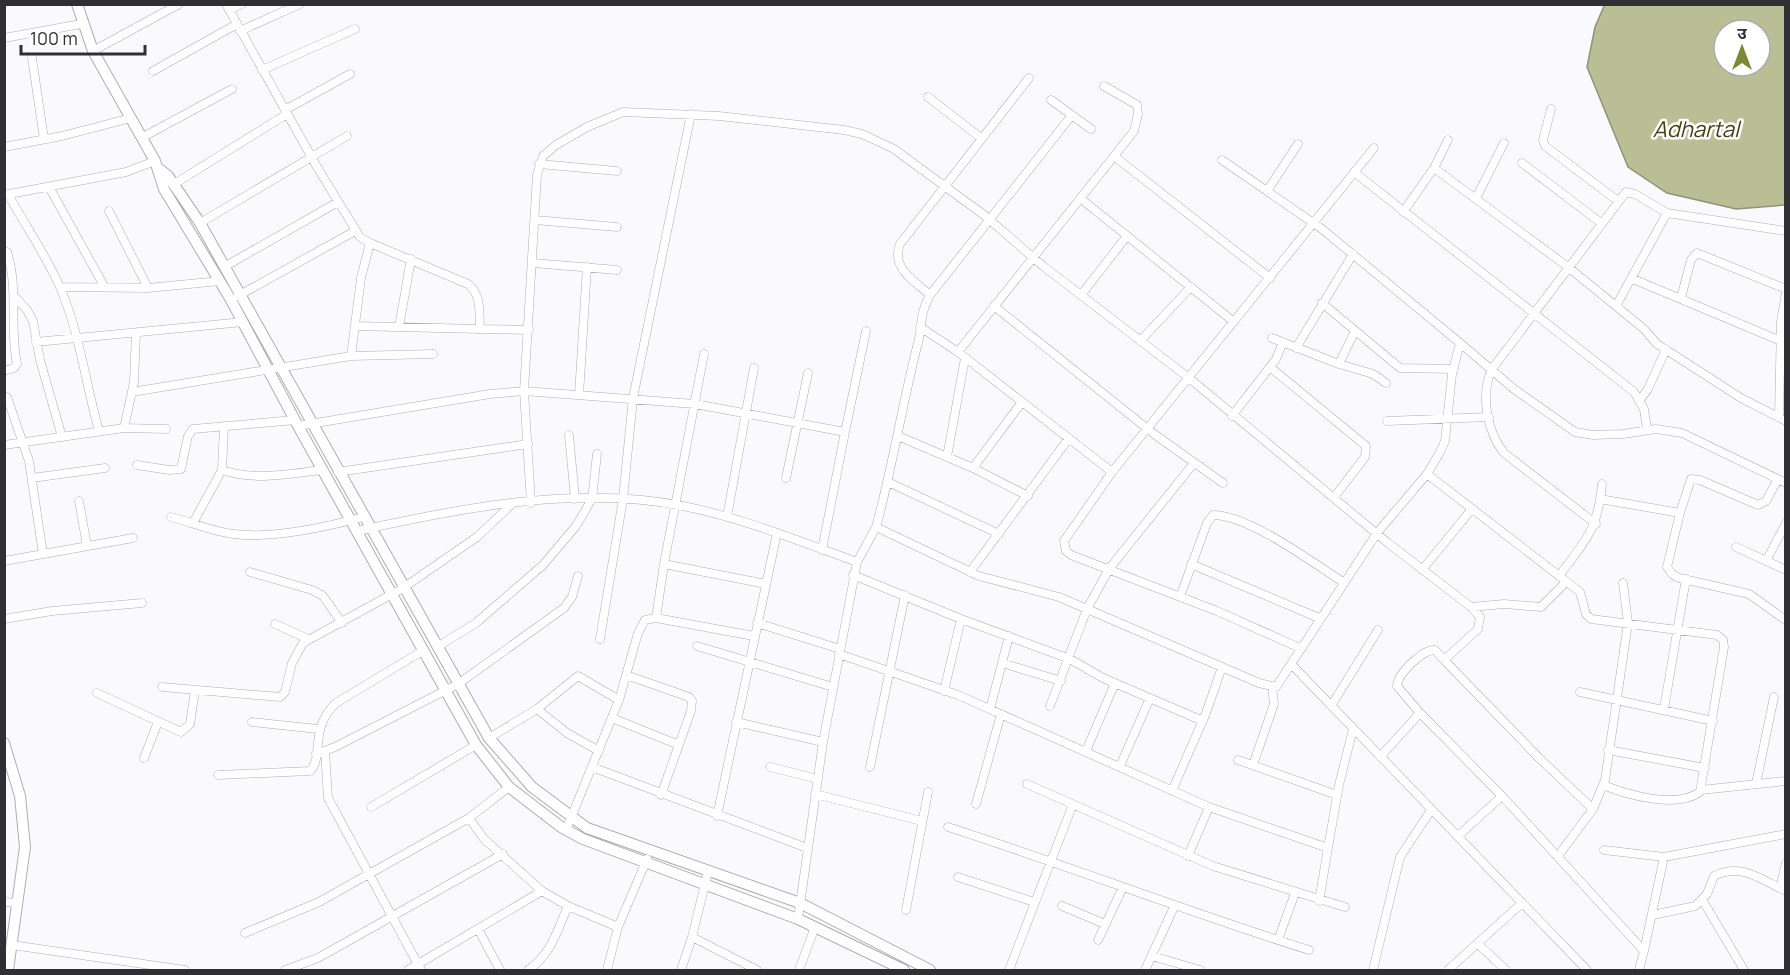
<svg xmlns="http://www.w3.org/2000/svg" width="1790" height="975" viewBox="0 0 1790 975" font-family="Manrope,'Noto Sans Devanagari',sans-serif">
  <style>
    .water { fill: #b9be94; stroke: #909377; stroke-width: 1.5; fill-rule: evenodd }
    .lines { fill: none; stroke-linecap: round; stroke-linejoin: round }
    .street-casing { stroke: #adadb8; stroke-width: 9 }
    .secondary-casing { stroke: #adadb8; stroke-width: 12 }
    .street { stroke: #fff; stroke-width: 8 }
    .secondary { stroke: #fff; stroke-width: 10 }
    .labels { text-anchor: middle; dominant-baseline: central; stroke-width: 5; stroke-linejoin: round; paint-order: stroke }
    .water-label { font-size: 22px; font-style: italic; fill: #3f4311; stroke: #fff }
  </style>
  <rect width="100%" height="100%" fill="#fafafe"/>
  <path class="water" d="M1605 4 1785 5V205L1736 209 1667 193 1628 167 1587 67 1595 27ZM1724 30H1760V66H1724Z"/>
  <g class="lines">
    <defs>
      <path id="street" d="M226 4 317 167 360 237 370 243 468 284C482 295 479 313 480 329L529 330
        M229 10 242 4
        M240 31 300 4
        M4 38 81 24
        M93 51 179 4
        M32 58 44 139
        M262 70 355 29
        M153 71 237 24
        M928 97 981 138
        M1051 100 1091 129
        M1551 109 1543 140 1545 146 1618 201
        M285 110 350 74
        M143 137 232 89
        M4 147 62 136 131 118
        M1114 156 1270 278
        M1222 160 1322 229 1460 343
        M1522 163 1601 223
        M539 164 617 171
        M1434 168 1568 267 1644 329 1657 344 1741 398 1786 421
        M1354 172 1634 392 1644 409 1647 429
        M174 184 287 114
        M49 187 104 286
        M1267 191 1298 144
        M8 194C24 224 50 261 62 292 80 336 86 385 99 431
        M4 195 126 172 155 161
        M1080 198 1234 322
        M1476 198 1504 143
        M109 211 148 288
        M1403 212 1434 168 1448 140
        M535 220 617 227
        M200 223 347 136
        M533 263 617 270
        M224 267 338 202
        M1633 279 1781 341
        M60 287 148 288 220 281
        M930 295C913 280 891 268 900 244L1029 78
        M1081 295 1127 236
        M14 296 27 310 33 321 40 360 62 437
        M238 296 355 231
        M1681 298 1691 260 1697 253 1786 289
        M1322 303 1400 368 1454 369
        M994 306 1154 434 1223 483
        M1616 306 1667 213
        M355 326 480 329
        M399 327 411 259
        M920 327 958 352 1112 472
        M1272 338 1339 364 1373 374 1386 383
        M1140 341 1191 287
        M36 342 243 322
        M1296 348 1353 254
        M958 352 1134 131 1138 114 1137 105 1104 86
        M351 356 361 278 370 243
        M1339 364 1355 331
        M1270 367 1366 446 1365 457 1335 496
        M4 371 14 368 17 364C9 326 19 289 7 252
        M132 392 351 356 433 354
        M579 395 587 267
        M7 397 29 461 43 554
        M1640 400 1648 389 1666 349
        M1232 416 1276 359 1283 342
        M1779 417 1781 322 1786 292
        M1387 421 1489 417
        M298 426 490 394 524 391 695 404 845 432 822 550
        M124 428 134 382 136 333
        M845 432 866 331
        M569 435 575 499
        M898 436 973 468 1028 496
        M4 445 124 428 166 429
        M947 457 965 358
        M137 465 169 470 181 469 188 436 193 429 295 420
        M973 468 1022 402
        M222 470C255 481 288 474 322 470
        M338 472 528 444
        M1427 474 1580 592 1586 614 1591 619 1717 635 1723 640 1724 647 1700 792C1676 809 1628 795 1603 785
        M32 478 105 468
        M786 478 808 373
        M1778 479 1766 501 1758 505 1700 480 1691 479 1680 513 1667 567 1672 574 1679 578 1749 594 1784 619
        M888 482 999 534
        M1600 499 1680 513
        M79 501 87 546
        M531 503 524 391 537 175 543 156 556 145 587 127 623 112 719 116 844 130 862 134 894 149 984 215 1043 266 1189 378 1388 543 1471 607 1480 617 1478 629 1444 660 1435 650C1423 649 1397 674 1397 686L1420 713 1502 796 1644 951 1639 970
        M171 517C191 522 213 532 234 534 271 539 327 527 363 517
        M727 517 754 368
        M193 523 222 470 224 426
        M1596 524 1504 453C1487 432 1480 394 1492 369L1626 192 1635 194 1667 213 1786 231
        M876 527C893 466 902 404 918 343 923 323 919 315 930 295L1072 115
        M357 531C460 508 578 485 683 506 743 518 799 541 857 562L823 742 798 919
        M1736 547 1786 570
        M4 561 133 538
        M1766 561 1786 523
        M857 562 876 527 979 576 1059 597 1259 683 1276 687 1377 533 1427 474 1440 452 1445 441 1452 374 1460 343 1514 389 1575 432 1593 435 1623 434 1656 429 1682 433 1786 483
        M664 564 766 584
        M1191 564 1319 618
        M1422 570 1471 510
        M250 572 312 590 323 596 342 623
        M970 572 1069 438
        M853 575 961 619 1070 659 1103 678 1203 721
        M1559 576C1585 541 1598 530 1602 484
        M1180 597 1207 523 1213 515C1249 515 1313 563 1343 582
        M1471 607 1504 604 1541 607 1566 582
        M656 618 754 636
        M4 619 52 611 142 603
        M757 623 840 649
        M275 624 308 639
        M600 639 623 499 633 398 691 114
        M697 646 833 687
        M437 647 476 623 543 565 576 526 592 499 597 454
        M1300 648 1217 611 1071 555 1066 551 1064 541 1112 472 1374 148
        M839 654 958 695 1209 807 1328 848 1339 785 1353 729
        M1444 660 1539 758 1593 809
        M1002 663 1061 681
        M1291 664 1587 970
        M626 675 689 697 692 701 691 711 661 795
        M162 687 280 697 285 692 292 663 303 643 403 588 477 537 512 504
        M944 691 961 619
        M1580 692 1713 721
        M97 693 181 732 190 724 195 690
        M1050 706 1087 609 1109 569 1194 463
        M1331 706 1378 630
        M537 709 567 733 599 751
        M990 709 1009 636
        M1664 709 1686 579
        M612 718 679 745
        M252 722 318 729
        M736 722 823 742
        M489 738 537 709 578 676 619 700
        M1608 750 1705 768
        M325 751 328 798 421 970
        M1086 751 1115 683
        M316 754 335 747 458 684 564 608 572 597 578 576
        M1380 757 1420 713
        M144 758 158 722
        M1238 760 1337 795
        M1253 765 1274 704 1272 687
        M1120 766 1150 698
        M592 767 807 848
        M770 767 818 779
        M870 767 905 595
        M218 775 310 771C324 758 309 728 336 703L424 650
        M1027 784 1213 866 1345 907
        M1756 784 1774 697
        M1701 790 1786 781
        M1172 791 1206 713 1222 667
        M815 794 922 821
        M976 804 1001 714
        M371 807 476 745
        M717 816 777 533
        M469 818 484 839 542 891 568 906 618 927
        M948 827C1069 866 1188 912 1309 950
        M566 830 619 700 638 633 645 620 656 618 664 564 704 354
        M1458 836 1502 796
        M1604 850 1664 857 1786 834
        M1188 856 1209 807
        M1558 856 1593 809 1605 780 1628 623 1623 583
        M958 877 1034 902
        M1780 888 1786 863
        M1319 901 1328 848
        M1703 901 1744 970
        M4 902 17 903
        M1062 906 1105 924
        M906 910 928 792
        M1653 915 1695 906 1707 894 1714 876C1741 862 1761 880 1786 891
        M478 929 500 970
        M245 933 319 902 469 818 509 787
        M692 937 757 970
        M1098 940 1123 887
        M1278 940 1295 893
        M1478 944 1506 970
        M12 945 185 970
        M1644 951 1664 857
        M1152 956 1200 970
        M285 970 318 958 503 854
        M408 970 542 891
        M528 970C551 955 557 931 568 906
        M607 970 618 927 647 859
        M681 970 692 937 708 872
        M799 970 815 927
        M1009 970 1073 804
        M1145 970 1174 907
        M1373 970 1400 857 1431 810
        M1448 970 1522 903"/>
      <path id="secondary" d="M77 4 93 51 155 161 164 189 231 300 298 426 476 745 509 787 561 827 583 839 798 919 904 970
        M158 168 168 176 200 223 489 738 532 787 587 828 800 903 930 970
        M4 743 20 796 25 847 8 970"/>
    </defs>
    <use href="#street" class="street-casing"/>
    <use href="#secondary" class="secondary-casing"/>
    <use href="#street" class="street"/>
    <use href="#secondary" class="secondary"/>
  </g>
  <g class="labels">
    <g class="water-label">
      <text x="1696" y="129">Adhartal</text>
    </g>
  </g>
  <rect width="1790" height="975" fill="none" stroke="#303034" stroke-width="12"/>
  <g transform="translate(1742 48)"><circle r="28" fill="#ffffff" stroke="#acacae" stroke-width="1.5"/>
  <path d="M0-4.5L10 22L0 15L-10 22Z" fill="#7f8733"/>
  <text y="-9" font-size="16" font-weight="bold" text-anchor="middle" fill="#303034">उ</text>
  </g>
  <path d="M21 45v9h124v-9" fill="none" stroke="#303034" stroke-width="3"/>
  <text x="30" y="45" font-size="18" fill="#303034" stroke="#ffffff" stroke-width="4.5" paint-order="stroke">100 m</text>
</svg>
